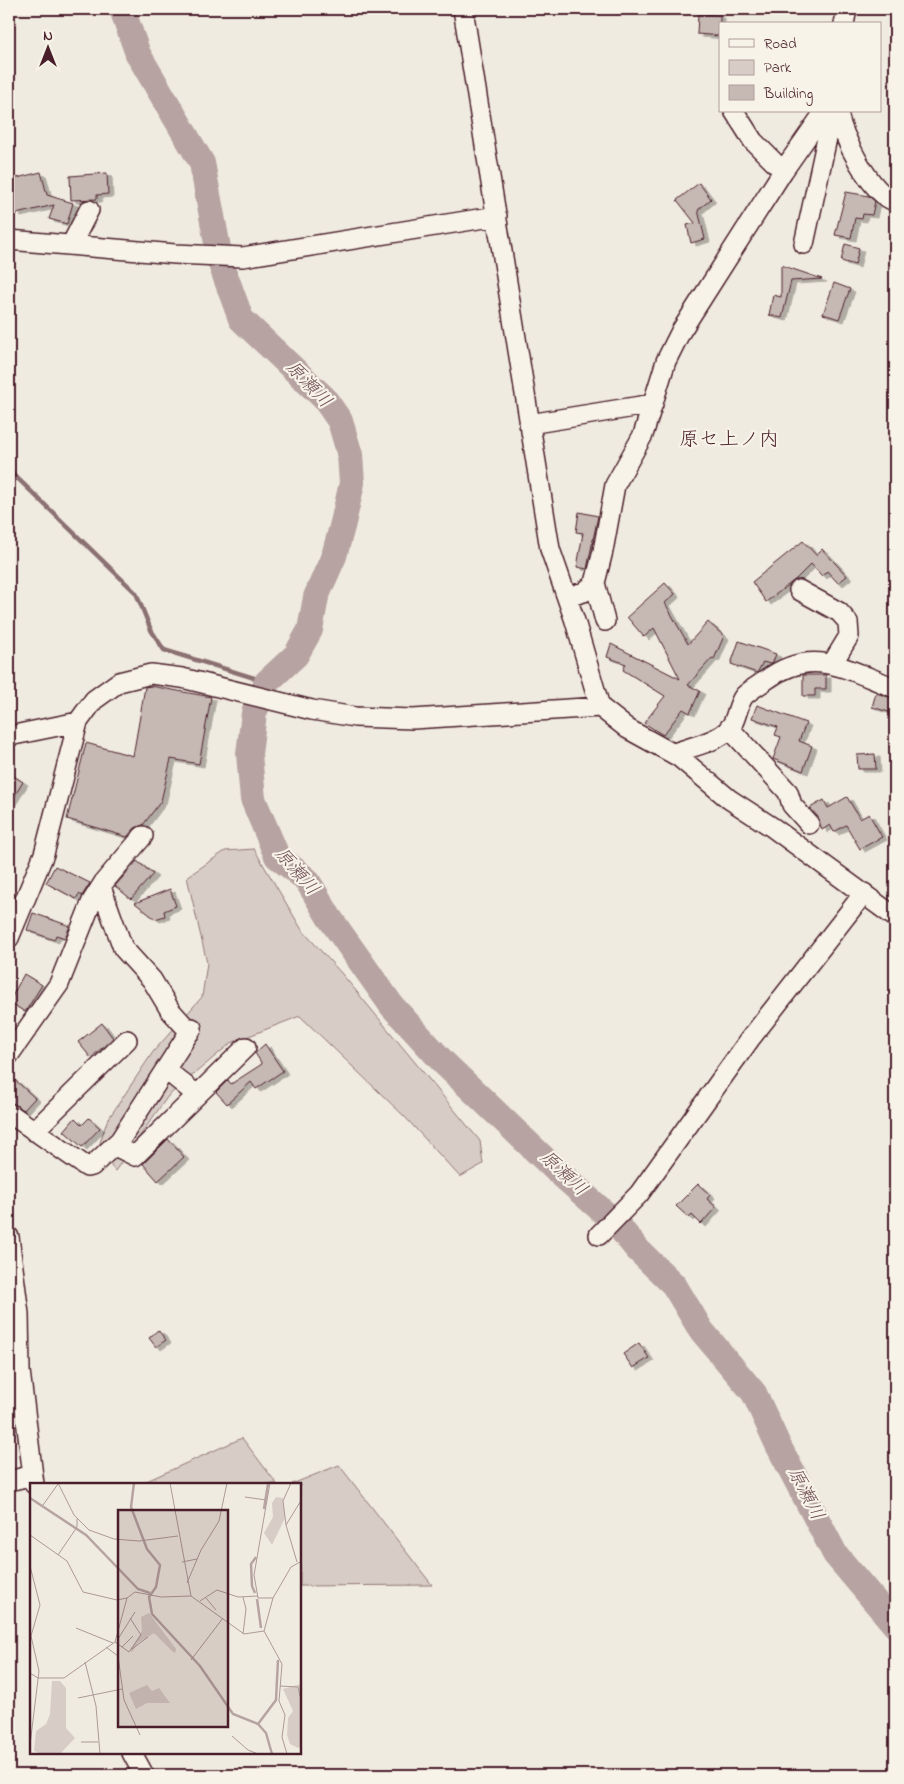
<svg xmlns="http://www.w3.org/2000/svg" width="904" height="1784" viewBox="0 0 904 1784" font-family="'Indie Flower','Klee One',sans-serif">
  <style>
    .green { fill: #d8cdc6; stroke: #917678 }
    .lines { fill: none; stroke-linecap: round; stroke-linejoin: round }
    .stream { stroke: #8b6f72; stroke-width: 4.5 }
    .river { stroke: #b7a4a2; stroke-width: 26 }
    .building { fill: #c6b8b3; stroke: #4a1f2b; filter: url(#shadow) }
    .minor-casing { stroke: #4a1f2b; stroke-width: 22 }
    .minor { stroke: #f7f3e8; stroke-width: 19 }
    .labels { text-anchor: middle; dominant-baseline: central; stroke-width: 4.5; stroke-linejoin: round; paint-order: stroke }
    .water-label { font-size: 19px; font-style: italic; fill: #704e55; stroke: #f7f3e8 }
    .quarter-label { font-size: 20px; fill: #4a1f2b; stroke: #f7f3e8 }
    .inset-river { fill: none; stroke: #b7a4a2; stroke-width: 2.5 }
    .inset-road { fill: none; stroke: #ae9998; stroke-width: 1 }
    .view { fill: #4a1f2b; fill-opacity: 0.15; stroke: #4a1f2b; stroke-width: 2.5 }
    .inset-edge { fill: none; stroke: #4a1f2b; stroke-width: 2.5 }
  </style>
  <defs>
    <filter id="shadow"><feDropShadow dx="5" dy="3" stdDeviation="0" flood-color="#0004"/></filter>
  </defs>
  <rect width="100%" height="100%" fill="#f0ebe0"/>
  <filter id="ink" filterUnits="userSpaceOnUse"><feTurbulence type="fractalNoise" baseFrequency=".02" numOctaves="2"/><feDisplacementMap in="SourceGraphic" scale="10" xChannelSelector="R" yChannelSelector="G"/><feConvolveMatrix kernelMatrix="1 2 1 2 8 2 1 2 1" color-interpolation-filters="sRGB"/></filter>
  <g filter="url(#ink)">
    <path class="green" d="M254 849 302 930 342 974 480 1141 483 1164 460 1177 405 1117 300 1016 231 1043 168 1096 115 1171 98 1149 107 1121 153 1052 202 997 207 963 187 877 225 851Z
      M242 1438 277 1484H140Z
      M339 1465 432 1585 300 1586V1484H292Z"/>
    <g class="lines">
      <path class="stream" d="M9 470 136 593 151 630 164 650 267 682"/>
      <path class="river" d="M122 9 138 54 202 163 221 264 241 319 324 398 340 421 350 455 352 483 343 523 334 556 316 597 310 630 296 655 267 682 254 713 249 754 253 799 277 856 307 880 329 917 392 1006 444 1063 556 1170 616 1223 637 1249 674 1285 701 1330 754 1393 778 1445 835 1554 895 1625"/>
    </g>
    <path class="building" d="M698 14 720 15V36L697 34Z
      M41 172 47 195 73 203 67 224 49 219 54 205 16 214 13 201 9 202V180Z
      M107 173 108 194 97 195V199L71 200 70 176Z
      M699 183 711 199 698 210 705 239 691 243 687 225 695 223 677 200Z
      M846 192 869 196 875 201 872 215 863 214 862 219 855 218 851 238 835 235Z
      M845 244 859 248 855 265 841 261Z
      M781 265 822 279 791 281 782 318 769 315 773 295 781 297Z
      M834 283 850 289 839 319 823 314Z
      M579 512 598 516 587 569 577 567 583 533 576 532Z
      M803 541 816 555 822 549 847 576 838 583 827 571 822 576 811 564 796 579 766 602 752 582Z
      M665 583 675 594 665 603 688 644 708 622 724 636 714 659 712 658 688 685 700 691 690 713 683 709 663 735 644 723 665 696 623 670 626 664 607 657 611 644 680 679 654 628 644 637 627 617Z
      M739 641 776 654 773 662 770 664 763 662 757 673 731 664Z
      M803 675H826V689H815V696H803Z
      M151 686 211 697 199 764 171 759 161 801 143 825 135 828 127 837 67 819 86 743 133 756 145 687Z
      M876 693 895 699 892 713 872 707Z
      M757 705 806 723 799 741 812 746 803 771 773 759 781 737 775 735 778 727 752 718Z
      M875 754 876 769H858L857 755Z
      M9 773 23 782 9 805Z
      M847 797 860 819 869 814 882 837 860 849 846 825 834 832 830 825 822 830 818 817 810 808 824 800 828 808Z
      M137 861 153 874 131 899 115 886Z
      M55 866 90 883 82 896 79 894 76 899 46 883Z
      M170 889 176 906 164 911 165 916 155 919 135 903Z
      M33 913 70 926 65 938 56 935 54 940 27 930Z
      M24 974 42 985 25 1012 9 1002Z
      M102 1023 113 1038 91 1058 78 1042Z
      M265 1044 283 1071 256 1089 251 1082 227 1104 216 1092 228 1080 231 1084 262 1064 255 1053Z
      M15 1080 35 1098 24 1110 9 1101V1088Z
      M75 1118 82 1125 89 1118 100 1128 82 1147 64 1131Z
      M168 1139 184 1157 158 1181 143 1164Z
      M698 1184 710 1195 707 1199 716 1207 701 1224 692 1215 689 1218 676 1206Z
      M158 1330 166 1340 156 1347 149 1338Z
      M639 1343 649 1358 633 1368 623 1354Z"/>
    <g class="lines">
      <defs>
        <path id="minor" d="M463 9 550 549 575 621 600 707 628 729 679 757 729 799 772 827 895 917
          M844 24 847 9
          M734 111 753 141 783 171
          M838 111C840 134 872 196 895 201
          M9 240 175 254 243 257 497 216
          M804 244 827 138 825 113
          M71 245 89 210
          M529 424 653 404
          M595 583 605 621
          M799 590 839 612 848 622 849 636 832 664
          M567 597 584 592 595 583 603 551 615 485 643 435 666 361 681 331 783 171 825 111
          M729 728 788 792 792 805 809 824
          M9 736 78 722
          M674 753C690 747 718 742 730 728 737 719 737 705 744 696 750 690 759 685 766 680 813 645 847 670 895 688
          M101 887 123 948 152 980 170 1010 190 1032
          M9 938 44 854 78 722 94 700 119 682 151 674 182 678 312 710 355 717 413 719 600 707
          M9 1055 59 984 92 901 104 882 143 836
          M166 1070 197 1095
          M9 1113 87 1167 92 1166 120 1140 192 1028
          M34 1131 127 1040
          M115 1146 135 1156 246 1047
          M599 1235 639 1194 750 1039 864 893
          M9 1237 19 1314 20 1371 34 1484
          M9 1481 33 1475
          M132 1753 144 1775"/>
      </defs>
      <use href="#minor" class="minor-casing"/>
      <use href="#minor" class="minor"/>
    </g>
  </g>
  <g class="labels">
    <g class="water-label">
      <text transform="translate(308 385) rotate(46)">原瀬川</text>
      <text transform="translate(296 872) rotate(49)">原瀬川</text>
      <text transform="translate(563 1174) rotate(43)">原瀬川</text>
      <text transform="translate(805 1494) rotate(63)">原瀬川</text>
    </g>
    <g class="quarter-label">
      <text x="729" y="440">原セ上ノ内</text>
    </g>
  </g>
  <g transform="translate(30 1483)">
    <rect width="271" height="271" fill="#f0ebe0"/>
    <path d="M246 14 253 15 255 35 242 62 234 50 243 34 242 20ZM119 130 146 166V168L144 170 124 150 108 160 102 169 100 167 112 148 111 134ZM22 198H30L36 205V245L45 255 30 271H12L4 268 6 248 16 241 20 231ZM271 201V264L268 265 260 261 257 252 258 235 263 228 253 206ZM117 202 122 208 129 205 140 220H117L106 226 99 210Z" fill="#d8cdc6"/>
    <path class="inset-river" d="M104 0 101 24 117 66 130 82 126 104 119 114 122 131 170 183 203 231 228 241 236 250 242 271M0 15 56 52 108 106 120 110M234 26 238 1M225 110 222 103 221 81 226 74M227 116 231 145M228 241 246 217 248 177"/>
    <path class="inset-road" d="M28 0 44 32 59 47 84 56 109 58 148 53M140 0 161 113M240 0 224 92 228 115H243M215 14 236 17M13 22 28 1M256 42 253 18 261 0M0 52 37 78 53 109 87 117 97 115M28 72 47 44V36M152 79 167 76M267 79 256 42 272 16M0 83 10 122 1 153 9 188 0 262M157 100 171 67 189 38 197 0M213 114 216 126 213 151M176 115 186 127M170 118 187 107 208 114 228 113M100 135 111 152M46 145 83 160M234 148 252 181 249 218 255 232 252 254 257 271M88 156 105 129M85 159 99 169 111 152M76 164 88 173 94 217 110 252M92 164 103 153M102 166 118 154M161 177 193 135M55 179 66 223 70 271M0 190 8 195H34L85 159 97 115 105 109 131 114 161 113 214 151 234 148 243 115 261 84 272 78M250 203 268 204 270 213M48 215 92 206M202 253 218 267 228 271M51 259H68"/>
    <path class="view" d="M88 27H198V244H88Z"/>
    <rect width="271" height="271" class="inset-edge"/>
  </g>
  <rect width="904" height="1784" fill="none" stroke="#f7f3e8" stroke-width="30"/>
  <rect x="15" y="15" width="874" height="1754" fill="none" stroke="#4a1f2b" stroke-width="2" filter="url(#ink)"/>
  <rect x="719" y="22" width="162" height="90" fill="#f7f3e8" stroke="#b29e9c"/>
  <rect x="729" y="39" width="25" height="8" fill="#f7f3e8" stroke="#b29e9c"/>
  <text x="764" y="48" font-size="15" fill="#4a1f2b">Road</text>
  <rect x="729" y="60" width="25" height="15" fill="#d8cdc6" stroke="#b29e9c"/>
  <text x="764" y="72" font-size="15" fill="#4a1f2b">Park</text>
  <rect x="729" y="85" width="25" height="15" fill="#c6b8b3" stroke="#b29e9c"/>
  <text x="764" y="98" font-size="15" fill="#4a1f2b">Building</text>
  <g transform="translate(48 48)" stroke="#f7f3e8" stroke-width="4" paint-order="stroke">
  <path d="M0-4L9 19L0 12L-9 19Z" fill="#4a1f2b"/>
  <text y="-8" font-size="14" font-weight="bold" text-anchor="middle" fill="#4a1f2b">N</text>
  </g>
</svg>
